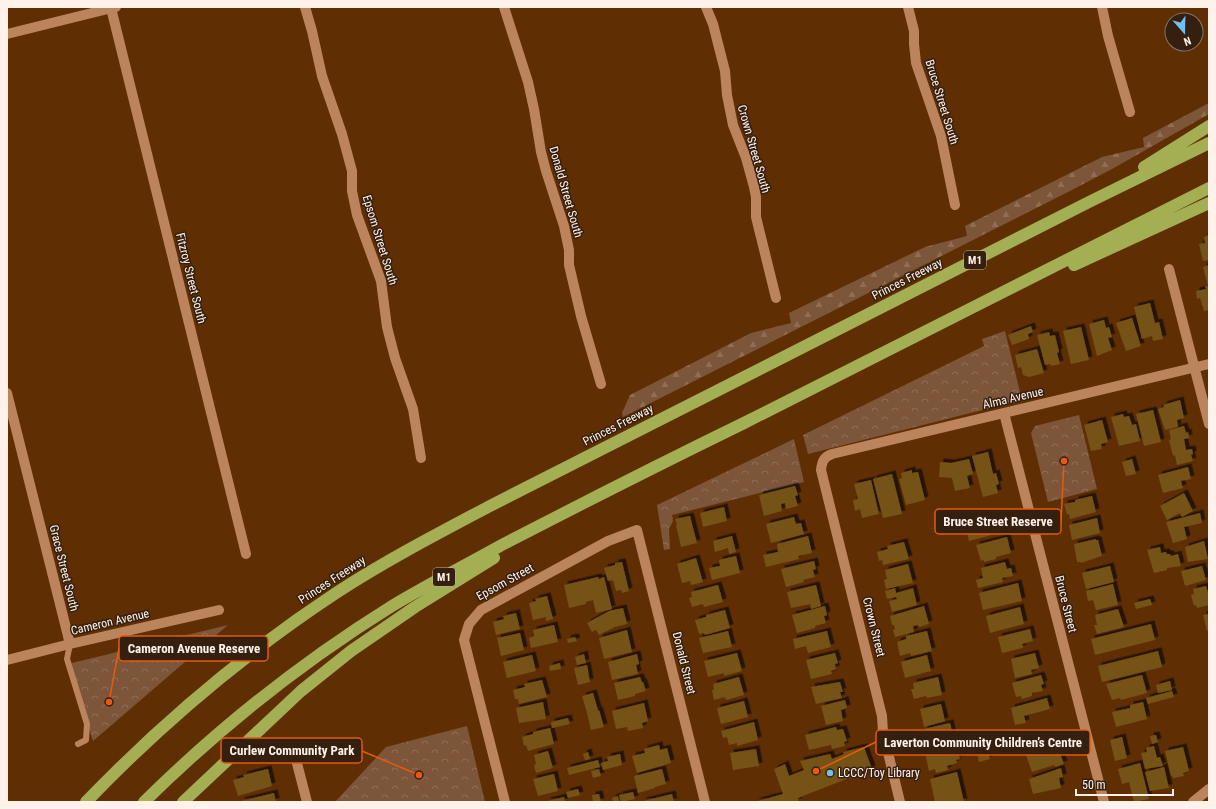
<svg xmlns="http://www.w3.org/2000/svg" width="1216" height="809" viewBox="0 0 1216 809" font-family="'Roboto Condensed',sans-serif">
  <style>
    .forest { fill: url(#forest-firs) }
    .park { fill: url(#park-crowns) }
    .building { fill: #755217; filter: url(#shadow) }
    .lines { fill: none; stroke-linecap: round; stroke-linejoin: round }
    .lane { stroke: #bb845d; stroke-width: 6 }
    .street { stroke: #bb845d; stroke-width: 10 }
    .secondary { stroke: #bb845d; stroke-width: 10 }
    .highway { stroke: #a3af52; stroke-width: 12 }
    .poi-dot { fill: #6dc2f3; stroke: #351f0f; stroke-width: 1.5 }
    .labels { text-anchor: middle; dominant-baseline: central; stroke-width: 3; stroke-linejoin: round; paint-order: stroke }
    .shield { fill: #351f0f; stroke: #c2b3a8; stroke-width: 1 }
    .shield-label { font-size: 11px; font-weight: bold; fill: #fff2ea }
    .street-label { font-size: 12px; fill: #fff2ea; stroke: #351f0f }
    .poi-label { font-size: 12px; fill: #fff2ea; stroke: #351f0f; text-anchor: start }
    .leader { fill: none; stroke: #e8590c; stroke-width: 1.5 }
    .callout-dot { fill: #e8590c; stroke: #351f0f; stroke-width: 1.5 }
    .callout { fill: #351f0f; stroke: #e8590c; stroke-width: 1.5 }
    .callout-label { font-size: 13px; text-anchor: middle; font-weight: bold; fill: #fff2ea }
  </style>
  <defs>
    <pattern id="forest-firs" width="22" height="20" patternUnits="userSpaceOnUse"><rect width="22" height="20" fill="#7d5539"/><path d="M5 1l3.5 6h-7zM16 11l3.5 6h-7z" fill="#906e56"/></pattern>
    <pattern id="park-crowns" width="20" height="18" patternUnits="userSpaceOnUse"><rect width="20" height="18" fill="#7d5539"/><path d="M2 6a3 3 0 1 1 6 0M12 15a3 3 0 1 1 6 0" fill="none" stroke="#906e56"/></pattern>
    <filter id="shadow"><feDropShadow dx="3.5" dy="-3.5" stdDeviation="0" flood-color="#0009"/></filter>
  </defs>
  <rect width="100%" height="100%" fill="#5f2f03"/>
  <path class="forest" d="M1209 103V114L1112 169 1070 191 623 417 622 413 630 395 751 333 791 323 789 313 925 247 967 236 965 226 1102 157 1144 147 1143 138Z"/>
  <path class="park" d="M1005 331 1022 400 808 454 803 435 984 346 982 339Z
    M1079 415 1097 489 1048 502 1031 433 1035 426Z
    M794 439 804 482 672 515 673 521 669 529 670 549 664 550 657 505Z
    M228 625 93 741 68 664Z
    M467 726 485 802H335L386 747Z"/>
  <path class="building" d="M1209 235V260L1203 261 1199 244 1205 243 1204 237Z
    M1209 265V310L1204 311 1200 298 1197 299 1196 291 1206 289 1205 286H1208L1203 267Z
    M1150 303 1155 323 1159 322 1163 339 1153 341 1152 336 1142 339 1134 307Z
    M1132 318 1141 346 1126 351 1116 323Z
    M1104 320 1106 328 1109 327 1112 337 1108 338 1112 350 1097 356 1089 324Z
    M1031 326 1033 332 1028 334 1029 339 1012 345 1008 335Z
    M1081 327 1089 360 1071 364 1063 331Z
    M1049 332 1050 336 1055 335 1059 352 1057 353 1060 364 1051 366 1050 364 1045 365 1037 335Z
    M1037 349 1044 373 1029 377 1023 375 1021 367 1018 368 1015 355Z
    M1180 400 1184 418 1177 420 1178 427 1165 430 1158 409 1164 407 1163 405Z
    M1153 410 1161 442 1144 446 1136 414Z
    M1123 414 1124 417 1129 416 1132 425 1136 424 1140 441 1119 446 1111 417Z
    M1102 420 1108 442 1101 444 1102 449 1091 451 1084 425Z
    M1184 426 1186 433 1188 432 1189 438 1184 439 1186 450 1192 449 1193 454 1191 455 1193 461 1177 465 1175 455 1173 456 1169 440 1171 439 1169 430Z
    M988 452 993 474 996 473 999 484 996 485 998 493 983 497 972 456Z
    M969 459 973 474 967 476 970 488 955 491 952 478 939 477 940 462 951 463Z
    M1132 459 1136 474 1126 476 1122 462Z
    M1188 467 1191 479 1181 481 1183 488 1163 493 1158 475Z
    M912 470V473L918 472 925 500 906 505 899 479 902 478 901 473Z
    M892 474 902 514 883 518 873 479Z
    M871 480 879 514 862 518 860 509 855 511 853 500 858 499 854 484Z
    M795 486 798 495 795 496 798 506 786 509 785 503 781 504 782 511 764 516 759 495Z
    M1184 493 1193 511 1182 517 1180 513 1167 520 1160 506Z
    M1092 496 1096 512 1070 519 1069 514H1067L1064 504 1075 502V500Z
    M724 507 727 521 703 527 700 513Z
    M1200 513 1202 523 1184 527 1187 539 1173 543 1166 522Z
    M998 515 1003 532 969 541 965 524Z
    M690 516 697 543 681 547 676 525H677L675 519Z
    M794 517 796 524 801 523 804 534 771 543 766 524Z
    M1097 518 1100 533 1072 540 1069 525Z
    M732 536 736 552 729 554 728 548 715 552 713 541Z
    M808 536 812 553 798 556 799 559 766 567 763 555 778 552 777 544Z
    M1007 537 1011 553 996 557V559L984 562V560L981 561 976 545Z
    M1096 539V540H1098L1102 556 1081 563V562H1077L1074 544Z
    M1204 541 1208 559 1188 562 1185 547Z
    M904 542 909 559 883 565 882 560 879 561 877 552 888 549 887 546Z
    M1160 547 1161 553 1166 552 1167 554H1170L1171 556 1178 554 1181 566 1167 568V570L1154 573 1147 550Z
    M736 556 740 573 712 580 709 568 720 566 719 560Z
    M696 558 703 582 691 585 690 581 682 583 677 564Z
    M814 561 816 569 813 570 815 577 803 580 804 582 786 587 781 569Z
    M622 562 629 591 622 593 621 590 616 591 613 580 608 581 604 568 615 565V563Z
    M1005 562 1007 569 1011 568 1013 576 1002 578 1003 582 978 588 976 580 983 578 981 568Z
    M908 564 913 583 886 589 884 580 887 579 885 570Z
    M1110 566 1114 582 1086 589 1082 573Z
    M1202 566 1206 580 1185 586 1181 571Z
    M598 577 599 579 604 577 612 609 596 613 593 600 586 602V604L569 608 564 585Z
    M1018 583 1022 601 983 610 979 593Z
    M1113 584 1118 605 1096 610 1093 600 1088 601 1086 591Z
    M718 585 723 602 704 607 703 604 692 607 689 598 692 597 691 592Z
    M816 585 821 606 811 609 810 604 791 608 787 592Z
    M1206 586 1209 596V605L1197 608 1196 605 1194 606 1191 595 1194 594 1193 589Z
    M895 588 896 593 913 588 917 605 892 612 889 601 897 599 896 597 887 599 885 591Z
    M547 596 553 619 546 621V617L533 620 529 603 536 601 535 599Z
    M1150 599 1152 605 1136 609 1134 603Z
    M825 606 827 615 824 616 826 623 815 626V628L797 633 792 615Z
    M924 606 929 624 919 627V625L913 626 914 632 895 637 893 630 895 629 894 625H892L890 616Z
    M1020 607 1024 624 990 633 986 616Z
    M623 608 627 624 615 627 599 635 596 630 592 632 587 623 609 611Z
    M1118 609 1124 627 1097 634 1094 625H1097L1095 615Z
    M725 610 730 628 705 635 704 633 699 634 695 620 706 617V615Z
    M516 613 520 629 496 635 493 622 504 619 503 616Z
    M1209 614V630L1207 631 1203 615Z
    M1151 624 1155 640 1095 655 1091 639Z
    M554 625 558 642 531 648 529 638 534 636 533 630Z
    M1030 629 1033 641 1022 644 1023 648 1002 653 998 637Z
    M627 630 632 652 604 659 599 638Z
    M728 631 732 647 703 653 699 638Z
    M827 631 831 647 808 653 806 646 795 649 793 639Z
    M927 631 932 651 911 656 910 653 900 656 897 642 906 639V636Z
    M520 633 524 650 501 656 497 638Z
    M575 637 577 641 568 643 567 639Z
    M1158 651 1162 667 1102 682 1098 666Z
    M737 653 742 671 724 676V673L708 677 704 661Z
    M835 653 838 663 835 664 836 669 831 671 832 674 811 679 806 660Z
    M1035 653 1039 668 1031 670 1032 674 1015 678 1011 659Z
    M584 654 586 663 577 665 575 657Z
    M637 654 639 664 636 665 638 674 612 680 608 662Z
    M532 655 536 671 507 678 503 662Z
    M927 655 931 671 905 678 901 662Z
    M560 663 561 669 550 671 549 666Z
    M587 665 590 682 578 685 574 668Z
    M1041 675 1044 684 1041 685 1043 691 1032 693V696L1022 699 1021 696 1016 697 1012 683Z
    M1142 675 1147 693 1121 700 1120 698 1112 700 1106 684Z
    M640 677 642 682H643L646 691 635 694V696L618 700 614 683Z
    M739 677 744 695 726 700 725 697 714 700 712 690 714 689 713 684Z
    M938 677 942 695 927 698 926 696 914 699 911 689H914L913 683Z
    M542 680 547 697 519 704 518 699H515L513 690 525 687 524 684Z
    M1170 681 1172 690 1158 693 1156 685Z
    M840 682 843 692H840L842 698 816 704 811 687Z
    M1172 691 1174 697 1148 704 1146 698Z
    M593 693 598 710 587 713 582 696Z
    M1047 698 1050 709 1024 716 1026 723 1015 725 1011 708Z
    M845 700 847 708 841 710 843 721 826 725 821 706Z
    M744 701 748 717 721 724 717 708Z
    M543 702 546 719 519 723 516 708Z
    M1143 702 1147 719 1116 727 1112 712 1130 708V705Z
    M644 703 648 721 642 723 643 728 628 731 627 727 616 729 612 711Z
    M941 704 945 721 924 727 920 709Z
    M599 710 604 727 591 730 587 713Z
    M568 718 570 724 552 728 551 722Z
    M754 722 758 740 737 746V743L729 745 727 737 723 738 721 731Z
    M950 723 954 740 938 744V742L926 745 924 735H925L924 729Z
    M836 727 837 730 843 729 847 741 844 742 845 746 832 749 831 745 809 750 805 735Z
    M550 728 554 744 528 751 526 745 524 746 522 737 533 734V732Z
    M1156 735 1158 742 1152 744 1150 736Z
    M1122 737 1127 758 1115 761 1110 740Z
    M659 745 660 750 667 748 671 763 637 773 632 756 645 753 644 749Z
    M1057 745 1064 764 1055 767 1054 765 1032 772 1026 755Z
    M952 746 954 753 958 752 960 759 956 760 957 763 947 766 948 770 936 773 935 769 929 771 925 753Z
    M1154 746 1157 758 1160 757 1163 766 1145 769 1141 753 1147 752 1146 748Z
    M864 747 872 769 798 798 799 802H754L783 794 774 769 785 764 789 776 804 770 800 761 830 754 832 759 844 754 843 752Z
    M1183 747 1189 771 1183 773 1184 776 1173 778 1172 775 1171 776 1165 751Z
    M987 748 990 759 979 762 977 751Z
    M756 749 759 766 733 770 730 753Z
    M548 751 553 768 536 773 534 765 536 764 534 755Z
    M588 752 590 759 585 760 583 754Z
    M620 754 622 765 603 770 601 763 608 761 607 757Z
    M598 760 600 767 569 775 567 768Z
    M1140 763 1149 799 1134 802 1129 782 1122 784 1118 769Z
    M1164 767 1169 788 1150 791 1145 772Z
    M1061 768 1063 777 1059 778 1061 788 1033 794 1029 779Z
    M268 769 272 786 238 796 233 780 244 777 243 775Z
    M599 769 601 776 593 778 591 771Z
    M662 769 666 784 655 787V788L638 793 634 776Z
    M957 772 964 802H935L930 779Z
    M554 774 558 791 538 796 533 779Z
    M578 789 580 795 568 798 566 792Z
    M633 792 635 799 621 802 619 795Z
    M274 793 276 802H241V801Z
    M599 794 601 802H593L592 795Z
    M672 794 674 802H643V801Z
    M618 796 619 801 613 802 612 798Z
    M564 797 565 802H547V801Z"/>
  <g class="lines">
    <path class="lane" d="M70 644 67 659 87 724 86 740 78 744"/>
    <path class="street" d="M305 7 312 31 322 76 342 134 352 171V191L357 215 381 281 387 327 395 358 413 409 421 458
      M504 7 528 82 534 109 541 152 546 171 564 226 569 250V265L581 316 601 384
      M706 7 713 24 725 71 727 95 733 125 746 158 754 187 756 197V217L776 298
      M908 7 914 31V44L916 63 941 136 955 205
      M1102 7 1108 36 1130 112
      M111 8 246 554
      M1169 269 1209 424
      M7 393 70 644
      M1004 413 1104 802
      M7 660 70 644 219 610
      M293 748 307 802
      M505 802 464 640 469 624 481 610 608 541 637 530 705 802
      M900 802 883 732 882 716 821 470C822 461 824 457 832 454L1209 364"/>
    <path class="secondary" d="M7 34 116 7
      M1193 802 1209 789"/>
    <path class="highway" d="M1144 167 1209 126
      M1074 265 1209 203
      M86 802C162 723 245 653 336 593 385 561 437 534 488 507L1091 201 1209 143
      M144 802C219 728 302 662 392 606 427 585 464 566 500 546 581 504 662 463 744 423 899 345 1054 266 1209 188
      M183 802 301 691 351 651 415 607 494 558"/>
  </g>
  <circle class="poi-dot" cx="830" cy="773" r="4"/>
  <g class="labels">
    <g class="shield">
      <rect x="964" y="251" width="22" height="18" rx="3"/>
      <rect x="433" y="568" width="22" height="18" rx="3"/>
    </g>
    <g class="shield-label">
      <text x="975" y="260">M1</text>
      <text x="444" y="577">M1</text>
    </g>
    <g class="street-label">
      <text transform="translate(942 102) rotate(73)">Bruce Street South</text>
      <text transform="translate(754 149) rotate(74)">Crown Street South</text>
      <text transform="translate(566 192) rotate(74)">Donald Street South</text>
      <text transform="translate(380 240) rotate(73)">Epsom Street South</text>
      <text transform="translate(191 278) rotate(76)">Fitzroy Street South</text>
      <text transform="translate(907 279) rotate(-27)">Princes Freeway</text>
      <text transform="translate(1013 398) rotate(-13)">Alma Avenue</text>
      <text transform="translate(618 425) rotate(-27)">Princes Freeway</text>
      <text transform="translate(64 568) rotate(76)">Grace Street South</text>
      <text transform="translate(332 580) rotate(-33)">Princes Freeway</text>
      <text transform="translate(505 582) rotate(-29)">Epsom Street</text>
      <text transform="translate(1066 604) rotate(76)">Bruce Street</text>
      <text transform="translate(110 622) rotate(-13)">Cameron Avenue</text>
      <text transform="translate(874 627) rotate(76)">Crown Street</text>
      <text transform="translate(684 663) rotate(76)">Donald Street</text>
    </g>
    <g class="poi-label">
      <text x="838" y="773">LCCC/Toy Library</text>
    </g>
  </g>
  <path class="leader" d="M1064 461L1061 522M109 702L119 648M816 771L876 742M419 775L362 751"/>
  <g class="callout-dot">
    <circle cx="1064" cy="461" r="4"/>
    <circle cx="109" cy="702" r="4"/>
    <circle cx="816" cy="771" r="4"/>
    <circle cx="419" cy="775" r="4"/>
  </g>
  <g class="callout">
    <rect x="935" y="509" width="126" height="25" rx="4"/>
    <rect x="119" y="636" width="149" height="25" rx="4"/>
    <rect x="876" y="730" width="214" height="25" rx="4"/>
    <rect x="221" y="738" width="141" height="25" rx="4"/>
  </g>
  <g class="callout-label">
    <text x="998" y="526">Bruce Street Reserve</text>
    <text x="194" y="653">Cameron Avenue Reserve</text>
    <text x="983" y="747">Laverton Community Children’s Centre</text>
    <text x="292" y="755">Curlew Community Park</text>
  </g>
  <rect width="1216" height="809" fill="none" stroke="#fff2ea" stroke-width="16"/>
  <g transform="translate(1184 32) rotate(160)"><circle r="19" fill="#351f0f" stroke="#867367"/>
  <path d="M0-3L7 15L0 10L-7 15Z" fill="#6dc2f3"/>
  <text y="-6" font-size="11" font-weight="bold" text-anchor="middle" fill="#fff2ea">N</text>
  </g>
  <path d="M1076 789v6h97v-6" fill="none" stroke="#fff2ea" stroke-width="2"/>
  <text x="1082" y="789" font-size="12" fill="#fff2ea" stroke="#351f0f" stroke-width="3" paint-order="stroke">50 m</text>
</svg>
